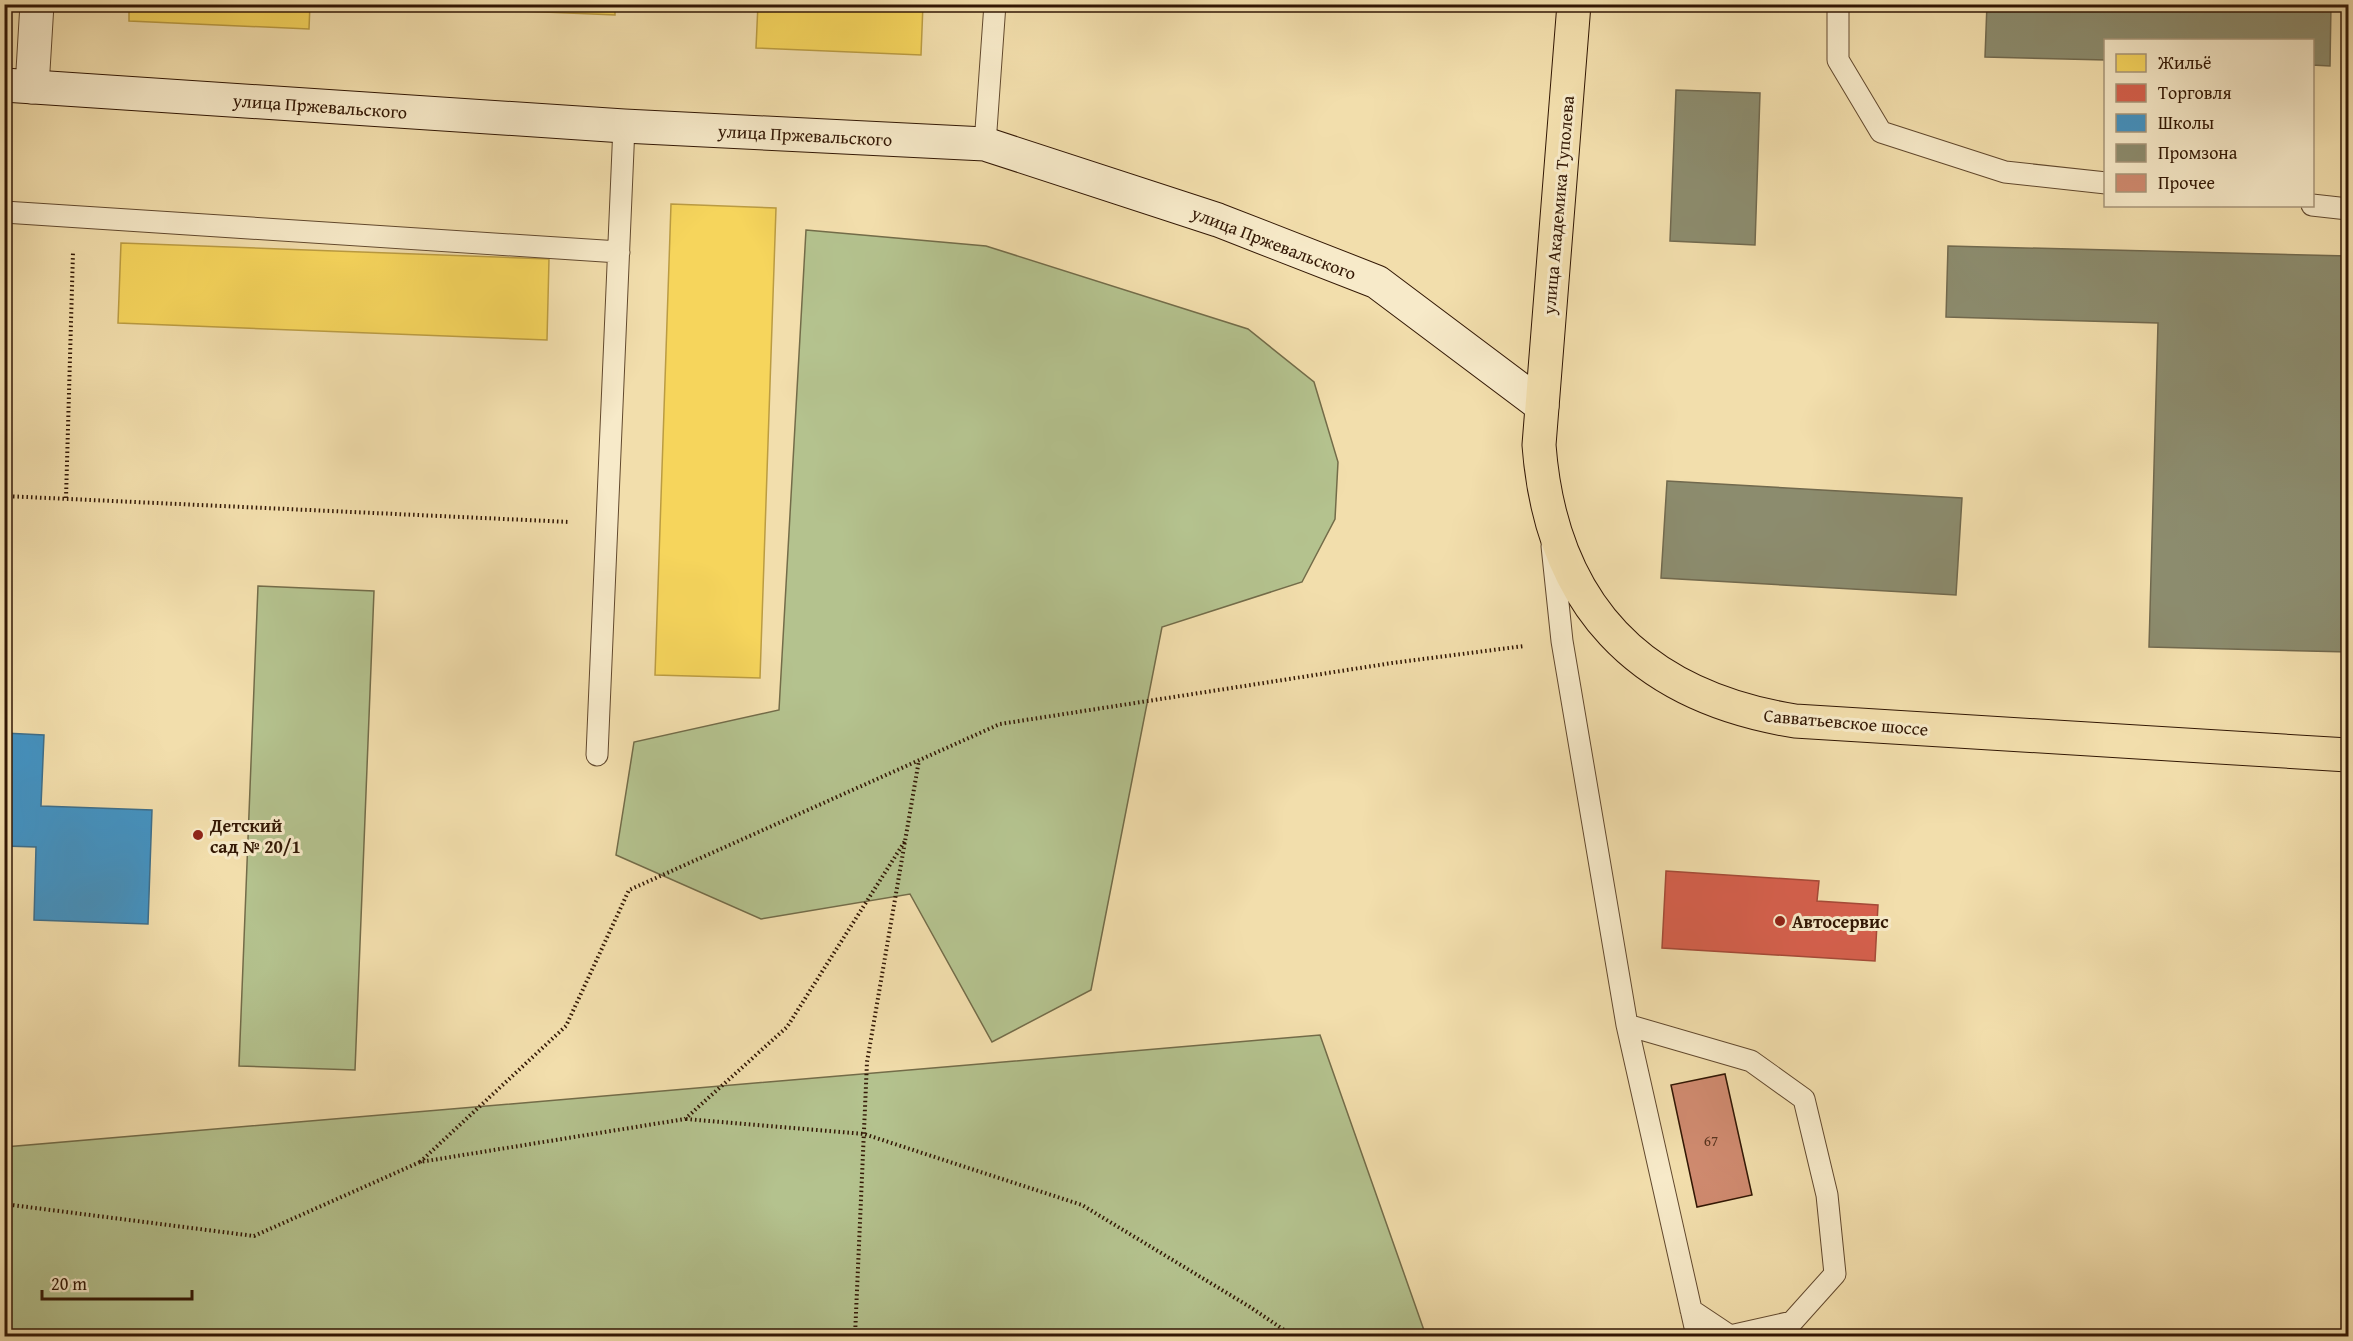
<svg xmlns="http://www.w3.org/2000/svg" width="2353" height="1341" viewBox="0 0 2353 1341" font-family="'Gentium Book Plus',serif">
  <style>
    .green { fill: #b4c28e; stroke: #736c49; stroke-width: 1.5 }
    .homes { fill: #f6d55c; stroke: #bb9c42; stroke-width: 1.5 }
    .shops { fill: #d6604d; stroke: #a54a37; stroke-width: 1.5 }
    .schools { fill: #4393c3; stroke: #3e6e8a; stroke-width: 1.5 }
    .industry { fill: #8c8c6e; stroke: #71694e; stroke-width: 1.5 }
    .building { fill: #cf8a6f; stroke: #321704; stroke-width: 1.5 }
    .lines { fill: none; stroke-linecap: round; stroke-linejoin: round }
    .lane-casing { stroke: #62492e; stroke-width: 23 }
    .street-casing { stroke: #62492e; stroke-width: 35 }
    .secondary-casing { stroke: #321704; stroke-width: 35 }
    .primary-casing { stroke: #321704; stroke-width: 35 }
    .path { stroke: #321704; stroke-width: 4; stroke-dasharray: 1.5 3; stroke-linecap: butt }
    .lane { stroke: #f7eac9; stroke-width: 21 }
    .street { stroke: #f7eac9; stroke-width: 33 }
    .secondary { stroke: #f7eac9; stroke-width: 33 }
    .primary { stroke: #f2deac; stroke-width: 33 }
    .poi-dot { fill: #8f2418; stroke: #f7eac9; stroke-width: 2 }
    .labels { text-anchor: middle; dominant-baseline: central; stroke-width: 6; stroke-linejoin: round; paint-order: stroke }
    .number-label { font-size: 15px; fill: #59341f }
    .street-label { font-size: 18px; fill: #321704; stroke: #f7eac9 }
    .poi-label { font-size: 18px; font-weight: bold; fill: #321704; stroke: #f7eac9; text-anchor: start }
  </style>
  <rect width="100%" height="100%" fill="#f2deac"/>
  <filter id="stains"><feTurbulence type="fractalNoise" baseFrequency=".00333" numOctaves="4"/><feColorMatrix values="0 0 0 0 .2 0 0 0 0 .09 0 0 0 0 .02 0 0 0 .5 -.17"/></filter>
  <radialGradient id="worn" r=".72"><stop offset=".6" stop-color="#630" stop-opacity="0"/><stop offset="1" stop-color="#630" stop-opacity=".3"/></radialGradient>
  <path class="green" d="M806 230 986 246 1248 329 1314 382 1338 462 1335 519 1302 582 1162 627 1091 990 992 1042 910 894 761 919 616 855 634 742 779 710Z
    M258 586 374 591 355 1070 239 1066Z
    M1320 1035 1426 1336H5V1147Z"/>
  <path class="homes" d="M129 4H310L309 29 129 21Z
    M420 4H615V15L420 7Z
    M758 4H923L921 55 756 48Z
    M671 204 776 208 760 678 655 675Z
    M121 243 549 259 547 340 118 323Z"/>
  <path class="shops" d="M1666 871 1819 881 1817 901 1878 905 1875 961 1662 948Z"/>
  <path class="schools" d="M4 733 44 735 41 806 152 810 148 924 34 920 36 847 4 846Z"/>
  <path class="industry" d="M1987 4H2331L2330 66 2312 65V40H2106V60L1985 57Z
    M1676 90 1760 93 1755 245 1670 241Z
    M1948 246 2348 256V652L2149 647 2158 323 1946 317Z
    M1667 481 1962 498 1956 595 1661 578Z"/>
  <path class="building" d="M1725 1074 1752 1195 1697 1207 1671 1085Z"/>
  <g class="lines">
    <defs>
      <path id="lane" d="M1838 4V60L1881 132 2005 172 2106 183
        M985 144 995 4
        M2312 205 2348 209
        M4 212 619 252
        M1552 546 1562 641 1627 1025 1697 1336
        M597 755 624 126
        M1627 1025 1751 1061 1804 1099 1827 1195 1835 1274 1792 1322 1730 1336 1691 1310"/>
      <path id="street" d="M32 87 37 4"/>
      <path id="secondary" d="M4 85 624 126 985 144 1218 220 1377 282 1542 406"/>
      <path id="primary" d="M1574 4 1539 445C1551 603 1638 696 1795 721L2348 755"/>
    </defs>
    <use href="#lane" class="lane-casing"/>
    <use href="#street" class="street-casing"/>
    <use href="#secondary" class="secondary-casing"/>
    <use href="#primary" class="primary-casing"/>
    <path class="path" d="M4 496 570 522
      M66 498 73 252
      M686 1119 864 1134 1082 1205 1250 1307 1293 1336
      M420 1162 566 1026 629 890 1000 724 1392 663 1524 646
      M4 1204 254 1236 420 1162 685 1119 787 1027 905 841
      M855 1336 867 1062 919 760"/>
    <use href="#lane" class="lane"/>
    <use href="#street" class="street"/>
    <use href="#secondary" class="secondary"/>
    <use href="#primary" class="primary"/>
  </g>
  <g class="poi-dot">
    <circle cx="198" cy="835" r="6"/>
    <circle cx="1780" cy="921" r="6"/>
  </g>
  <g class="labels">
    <g class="number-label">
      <text x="1711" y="1140">67</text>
    </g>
    <g class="street-label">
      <text transform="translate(320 106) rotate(4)">улица Пржевальского</text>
      <text transform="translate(805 135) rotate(3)">улица Пржевальского</text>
      <text transform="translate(1558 205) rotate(-85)">улица Академика Туполева</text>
      <text transform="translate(1274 243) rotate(21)">улица Пржевальского</text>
      <text transform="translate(1846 722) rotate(5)">Савватьевское шоссе</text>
    </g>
    <g class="poi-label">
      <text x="210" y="825">Детский<tspan x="210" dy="21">сад № 20/1</tspan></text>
      <text x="1792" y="921">Автосервис</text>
    </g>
  </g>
  <rect width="2353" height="1341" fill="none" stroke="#f2deac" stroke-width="24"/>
  <rect x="6" y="6" width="2341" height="1329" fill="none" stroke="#321704" stroke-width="3"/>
  <rect x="12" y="12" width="2329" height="1317" fill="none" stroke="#321704" stroke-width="1.5"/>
  <rect x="2104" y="39" width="210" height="168" fill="#f7eac9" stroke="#a8967a" stroke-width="1.5"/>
  <rect x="2116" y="54" width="30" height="18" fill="#f6d55c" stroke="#a8967a" stroke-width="1.5"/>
  <text x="2158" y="69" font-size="18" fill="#321704">Жильё</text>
  <rect x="2116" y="84" width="30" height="18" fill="#d6604d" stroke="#a8967a" stroke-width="1.5"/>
  <text x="2158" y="99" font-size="18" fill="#321704">Торговля</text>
  <rect x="2116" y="114" width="30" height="18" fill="#4393c3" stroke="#a8967a" stroke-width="1.5"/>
  <text x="2158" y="129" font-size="18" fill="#321704">Школы</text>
  <rect x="2116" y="144" width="30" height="18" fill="#8c8c6e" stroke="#a8967a" stroke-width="1.5"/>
  <text x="2158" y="159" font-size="18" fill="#321704">Промзона</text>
  <rect x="2116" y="174" width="30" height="18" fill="#cf8a6f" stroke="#a8967a" stroke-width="1.5"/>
  <text x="2158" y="189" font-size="18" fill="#321704">Прочее</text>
  <path d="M42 1290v9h150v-9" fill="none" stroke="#321704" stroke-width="3"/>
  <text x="51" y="1290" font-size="18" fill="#321704" stroke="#f7eac9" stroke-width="4.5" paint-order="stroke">20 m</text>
  <rect width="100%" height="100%" filter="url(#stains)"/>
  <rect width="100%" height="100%" fill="url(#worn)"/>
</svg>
